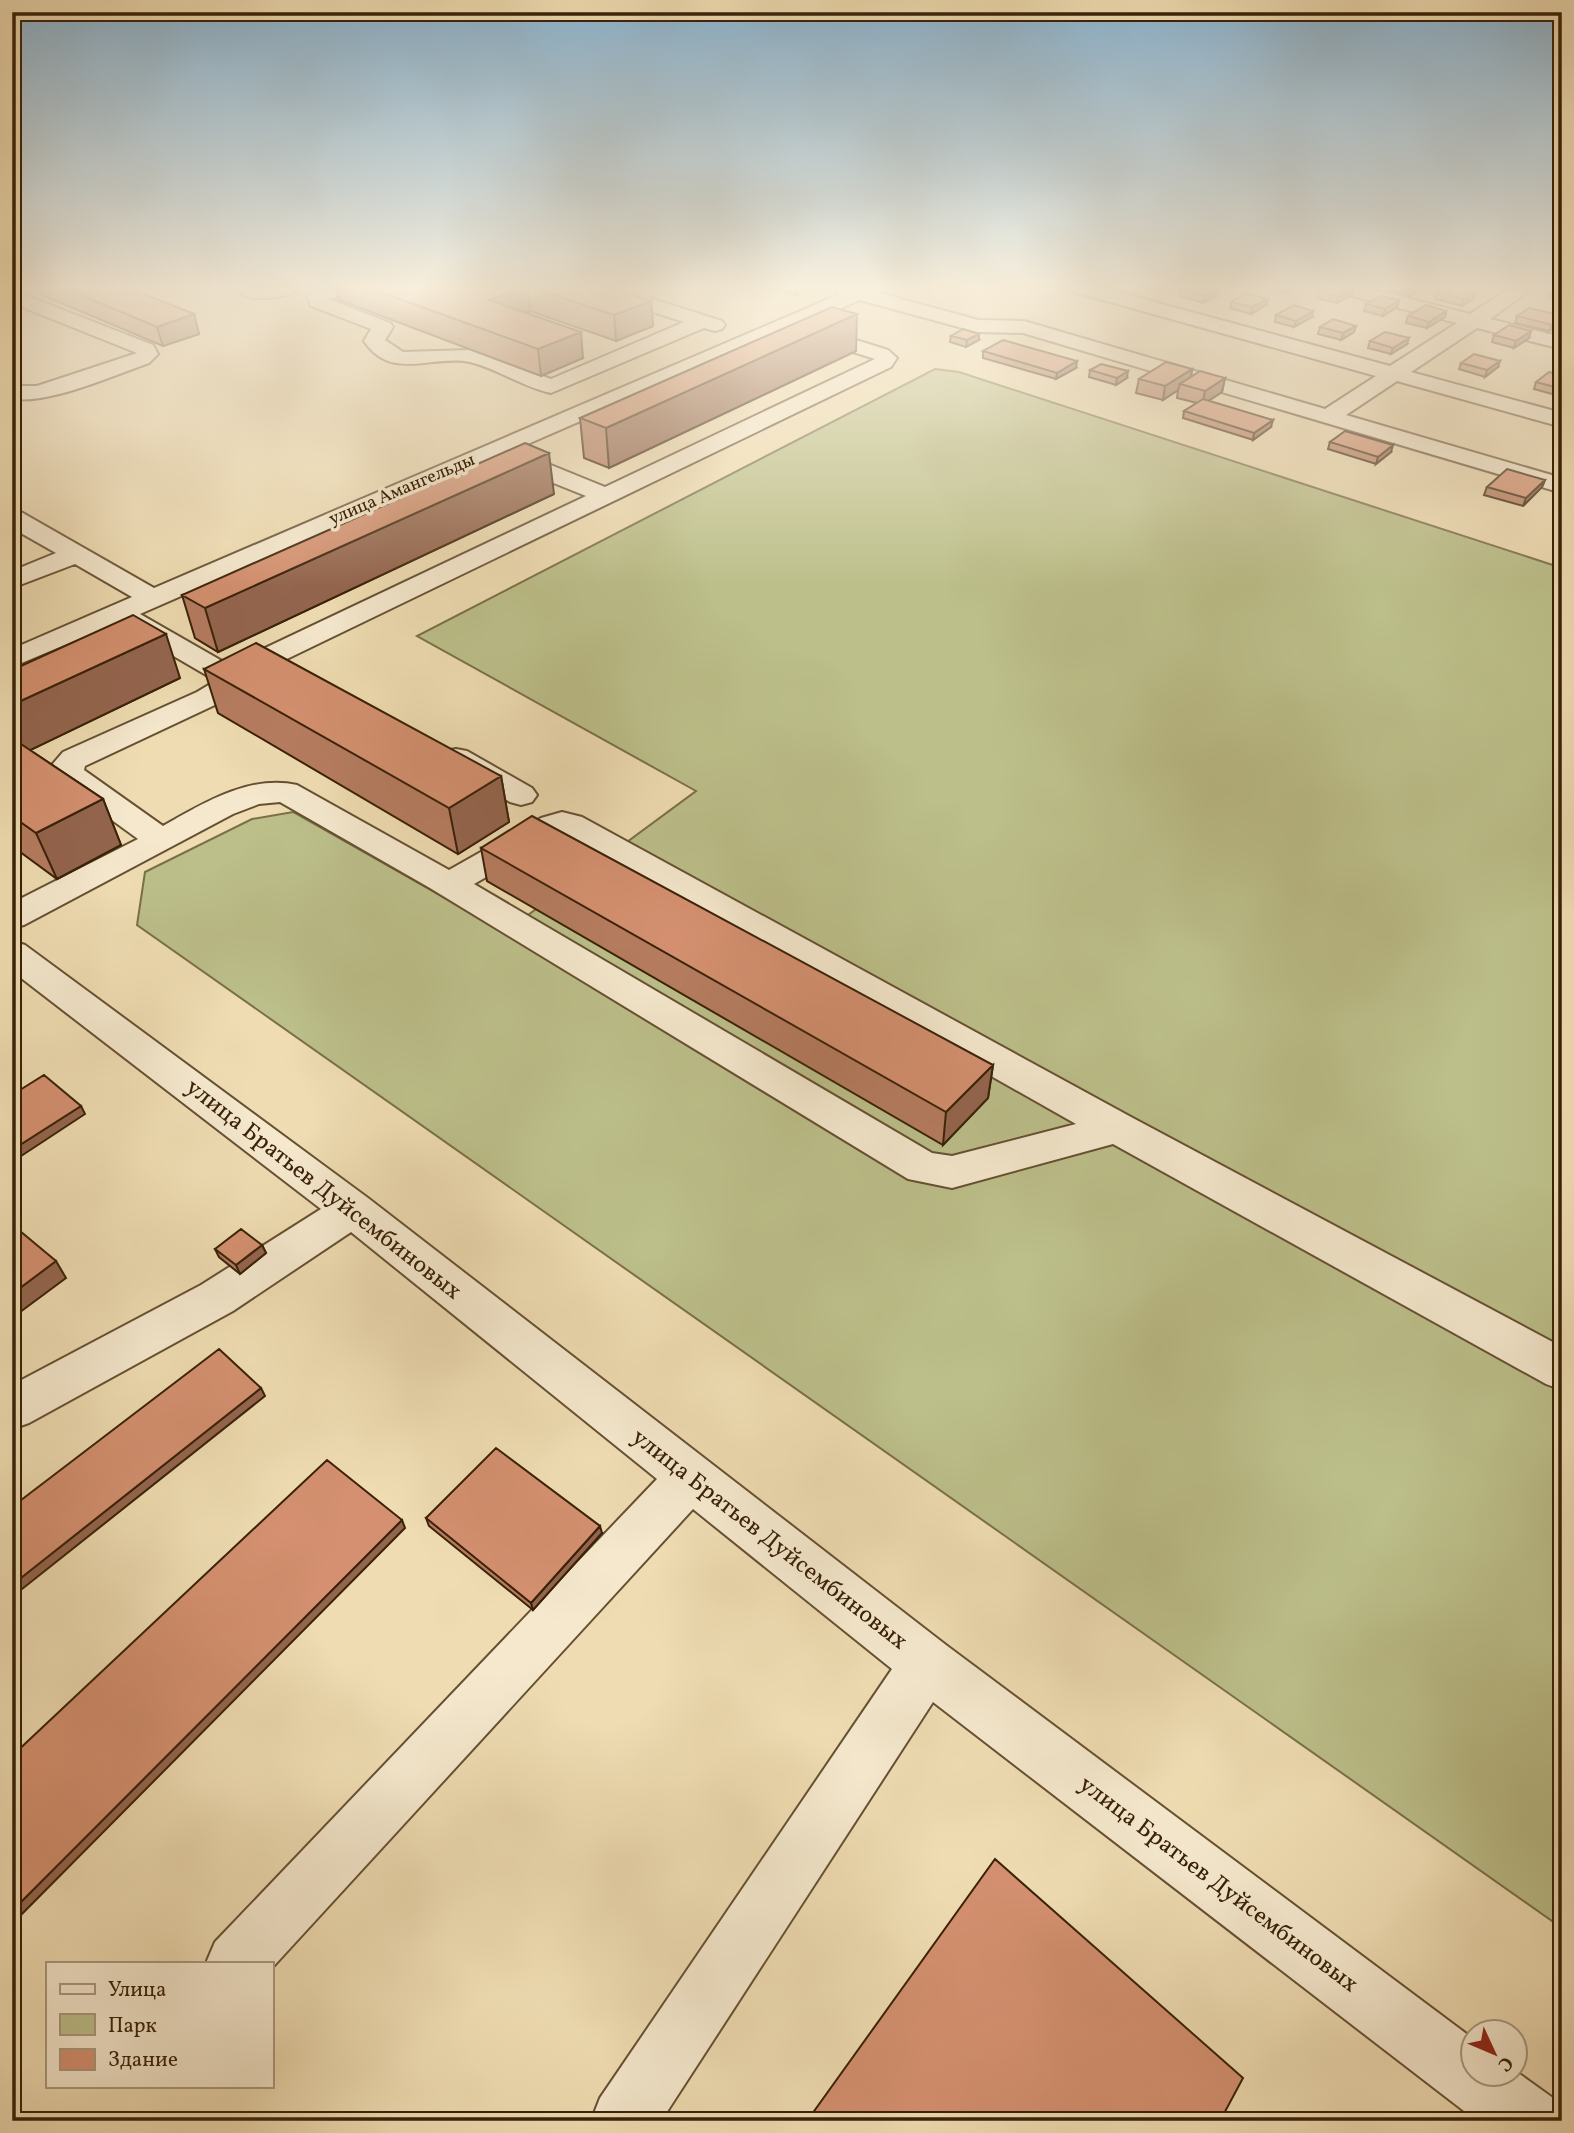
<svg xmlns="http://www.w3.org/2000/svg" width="1574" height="2133" viewBox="0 0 1574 2133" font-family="Vollkorn,serif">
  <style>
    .green { fill: #bcbf8a; stroke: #7a7048; stroke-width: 2 }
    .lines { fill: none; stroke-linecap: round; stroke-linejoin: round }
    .minor-casing { stroke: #665032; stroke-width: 4 }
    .minor { fill: #f5e8cd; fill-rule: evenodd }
    .wall { fill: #b67c60; stroke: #392107; stroke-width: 2 }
    .shaded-wall { fill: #94654e; stroke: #392107; stroke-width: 2 }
    .building { fill: #d49070; stroke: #392107; stroke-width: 2 }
    .labels { text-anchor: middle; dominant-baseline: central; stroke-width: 7; stroke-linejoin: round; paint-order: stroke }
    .far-street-label { font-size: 18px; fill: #392107; stroke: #f5e8cd }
    .near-street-label { font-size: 24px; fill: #392107; stroke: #f5e8cd }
  </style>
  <rect width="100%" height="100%" fill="#efdcb2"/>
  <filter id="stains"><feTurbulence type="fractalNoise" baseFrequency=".00286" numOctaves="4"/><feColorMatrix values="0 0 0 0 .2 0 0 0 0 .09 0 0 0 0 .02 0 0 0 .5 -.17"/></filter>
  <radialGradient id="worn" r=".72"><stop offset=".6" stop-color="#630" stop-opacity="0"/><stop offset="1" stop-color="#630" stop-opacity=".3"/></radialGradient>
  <path class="green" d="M935 369 959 372 1562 568V1928L137 925 145 872 252 819 293 812 505 932 696 791 417 636Z"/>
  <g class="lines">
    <defs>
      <path id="minor" d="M234 288H301L298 292C279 297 249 305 234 288Z
        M323 288H353L350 292 328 299 390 323 393 327 385 340 403 352 470 350 551 379 684 322 591 292 588 288H618L722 321 725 325 722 329 715 331 704 328 551 393C523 387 498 369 470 362 432 354 392 382 364 341L371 329 311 306 307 296 310 292Z
        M834 288H880L876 292 978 320 1024 321 1325 409 1376 376 1074 292 1071 288H1103L1390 366 1457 323 1337 292 1334 288H1367L1470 314 1510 288H1533L1490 319 1562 337V349L1477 328 1411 372 1562 413V427L1397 381 1346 415 1562 478V493L1023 333 977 332 860 300 805 324 888 350 897 358 891 367 262 671 264 675 260 681 240 684 235 693 217 704 85 766 84 770 163 826C202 804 250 774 297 785L449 870 541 818 562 812 582 817 1131 1117 1562 1347V1390L1546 1384 1113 1144 952 1188 908 1179 430 888 280 802 259 804 233 814 24 925 12 928V903L138 839 58 781 51 766 63 752 197 692 212 683 213 679 117 623 12 667V649L132 597 75 564 12 588V571L56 553 12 528V510L21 512 154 588 840 294ZM787 331 875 359 605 487 514 450ZM494 459 586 496 229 665 140 614ZM562 833 1076 1124 952 1156 932 1153 474 884Z
        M12 290 153 345 158 354 149 363C112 376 50 404 12 399V386H37L137 353 12 303Z
        M456 749 467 751 532 788 537 795 532 802 521 805 510 802 445 765 441 758 445 751Z
        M12 941 25 945 368 1198 946 1645 1472 2038V2074H1514V2070L1553 2098 1562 2121H1477L933 1702 661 2121H591L600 2098 892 1669 693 1509 271 1969V1963H206L215 1942 657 1479 351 1232 233 1311 29 1423 12 1429V1385L201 1285 321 1209 12 971Z"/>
    </defs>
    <use href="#minor" class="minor-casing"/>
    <use href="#minor" class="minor"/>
  </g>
  <path class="wall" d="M39 288H128L194 314 199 334 163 346 42 295Z
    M336 288H612L651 301 653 326 616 341 530 311 526 313 583 358 541 376 339 300Z
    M771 288H809L795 295Z
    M1146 288H1167L1159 292Z
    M1266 288H1297L1287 294Z
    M1391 288H1421V289L1410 296 1390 291Z
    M1562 288V300L1549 297 1552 290Z
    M1218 289 1217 296 1203 303 1179 296 1180 290Z
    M1318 291 1351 295 1337 303 1317 298Z
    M1437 292 1473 299 1462 306 1435 299Z
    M1399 300 1397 307 1383 316 1364 311 1366 304Z
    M1231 302 1266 305 1251 314 1230 308Z
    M1446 311 1445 317 1427 328 1406 323 1408 316Z
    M1276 315 1312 317 1294 327 1275 322Z
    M1517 316H1562V320L1561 323 1549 331 1515 323Z
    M1356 326 1354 332 1341 340 1318 334 1320 327Z
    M1494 335 1529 338 1514 348 1492 342Z
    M951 336 979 340 966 347 950 342Z
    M1370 341 1407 344 1391 354 1368 348Z
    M856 351 609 468 584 458 580 418Z
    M983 351 1076 368 1056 379 983 358Z
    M1461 363 1498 367 1485 377 1459 369Z
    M1192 369 1191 377 1225 378 1222 392 1208 401 1271 427 1253 440 1183 418 1184 411 1197 403 1177 398 1178 390 1163 400 1136 393 1139 379Z
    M1090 370 1127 378 1116 385 1089 377Z
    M1562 375V394L1559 396 1534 389 1536 382Z
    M1330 442 1391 452 1376 464 1328 449Z
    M1545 480 1542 487 1523 506 1484 495 1487 487Z
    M554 494 218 652 195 638 182 595Z
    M204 669 501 776 509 822 458 854 218 713Z
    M12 670 180 678 30 750 103 799 121 845 57 879 12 846Z
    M481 848 993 1065 988 1098 943 1145 487 881Z
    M262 1245 266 1253 240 1274 219 1257 215 1249Z
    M426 1518 602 1533 533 1610 429 1526Z"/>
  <path class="shaded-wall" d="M522 288H528L530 311 493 326 489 300Z
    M795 288H809L795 295Z
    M1288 288H1297L1287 294Z
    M1414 288H1421V289L1410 296 1412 290Z
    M1218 289 1217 296 1203 303 1205 296Z
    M1353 289 1351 295 1337 303 1339 297Z
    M1475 292 1473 299 1462 306 1464 299Z
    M1268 299 1266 305 1251 314 1252 307Z
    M1399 300 1397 307 1383 316 1385 309Z
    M651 301 653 326 616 341 614 315Z
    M1313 311 1312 317 1294 327 1296 321Z
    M1446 311 1445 317 1427 328 1429 322Z
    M194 314 199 334 163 346 157 327Z
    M857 314 856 351 609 468 606 428Z
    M1562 317 1561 323 1549 331 1552 325Z
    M1356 326 1354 332 1341 340 1343 333Z
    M1531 331 1529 338 1514 348 1516 341Z
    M581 332 583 358 541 376 538 349Z
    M979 334V340L966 347 967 340Z
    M1409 338 1407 344 1391 354 1393 348Z
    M1077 361 1076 368 1056 379 1057 373Z
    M1500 361 1498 367 1485 377 1487 370Z
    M1192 369 1190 383 1180 384 1178 390 1163 400 1165 386Z
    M1128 371 1127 378 1116 385 1117 378Z
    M1225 378 1222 392 1202 405 1205 391Z
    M1273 420 1271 427 1253 440 1254 433Z
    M1393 445 1391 452 1376 464 1378 457Z
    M549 453 554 494 218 652 205 608Z
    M1545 480 1542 487 1523 506 1526 498Z
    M166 634 180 678 12 759V705Z
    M501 776 509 822 458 854 449 808Z
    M103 799 121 845 57 879 36 833Z
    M993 1065 988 1098 943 1145 946 1112Z
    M81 1106 85 1114 12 1162V1150Z
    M262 1245 266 1253 240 1274 236 1265Z
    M56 1261 66 1278 12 1318V1294Z
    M261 1388 265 1396 12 1597V1585Z
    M402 1520 405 1528 12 1924V1911Z
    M600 1526 602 1533 533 1610 531 1603Z"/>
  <path class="building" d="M64 288H128L194 314 157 327Z
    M369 288H522L489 300 581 332 538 349Z
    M533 288H612L651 301 614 315Z
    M1183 288H1213L1218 289 1205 296 1180 290Z
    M1324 288H1350L1353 289 1339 297 1318 291Z
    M1444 288H1458L1475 292 1464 299 1437 292Z
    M1555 288H1562V292L1552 290Z
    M1247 293 1268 299 1252 307 1231 302Z
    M1381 296 1399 300 1385 309 1366 304Z
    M1294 305 1313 311 1296 321 1276 315Z
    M1426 305 1446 311 1429 322 1408 316Z
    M832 307 857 314 606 428 580 418Z
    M1529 308 1562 316V317L1552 325 1517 316Z
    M1333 319 1356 326 1343 333 1320 327Z
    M1509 325 1531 331 1516 341 1494 335Z
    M963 329 979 334 967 340 951 336Z
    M1385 332 1409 338 1393 348 1370 341Z
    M1003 340 1077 361 1057 373 983 351Z
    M1474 354 1500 361 1487 370 1461 363Z
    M1166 362 1192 369 1165 386 1139 379Z
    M1101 364 1128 371 1117 378 1090 370Z
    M1200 371 1225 378 1205 391 1180 384Z
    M1549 372 1562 375V389L1536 382Z
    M1203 399 1273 420 1254 433 1184 411Z
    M1345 431 1393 445 1378 457 1330 442Z
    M525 443 549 453 205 608 182 595Z
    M1507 469 1545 480 1526 498 1487 487Z
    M133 615 166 634 12 705V670Z
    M256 643 501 776 449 808 204 669Z
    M12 738 103 799 36 833 12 816Z
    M532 816 993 1065 946 1112 481 848Z
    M44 1075 81 1106 12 1150V1095Z
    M14 1226 56 1261 12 1294V1228Z
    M241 1229 262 1245 236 1265 215 1249Z
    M219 1349 261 1388 12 1585V1507Z
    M496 1448 600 1526 531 1603 426 1518Z
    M327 1460 402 1520 12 1911V1756Z
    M995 1859 1243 2078 1220 2121H807Z"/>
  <linearGradient id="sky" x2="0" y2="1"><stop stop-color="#8bb6d4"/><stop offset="0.49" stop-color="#f8efdc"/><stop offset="1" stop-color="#f8efdc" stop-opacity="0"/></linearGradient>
  <rect width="1574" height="587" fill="url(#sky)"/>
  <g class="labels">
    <g class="far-street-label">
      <text transform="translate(402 490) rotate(-23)">улица Амангельды</text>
    </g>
    <g class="near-street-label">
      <text transform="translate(323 1190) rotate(38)">улица Братьев Дуйсембиновых</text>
      <text transform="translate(769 1540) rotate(38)">улица Братьев Дуйсембиновых</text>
      <text transform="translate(1218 1885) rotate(37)">улица Братьев Дуйсембиновых</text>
    </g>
  </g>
  <rect width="1574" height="2133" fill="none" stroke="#efdcb2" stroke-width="42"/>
  <rect x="14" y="14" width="1546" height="2105" fill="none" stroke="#392107" stroke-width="3.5"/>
  <rect x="21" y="21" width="1532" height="2091" fill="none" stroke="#392107" stroke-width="2"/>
  <rect x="46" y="1962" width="228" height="126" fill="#f5e8cd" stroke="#aa987e" stroke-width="2"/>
  <rect x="60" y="1984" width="35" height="10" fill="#f5e8cd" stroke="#aa987e" stroke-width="2"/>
  <text x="108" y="1996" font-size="21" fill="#392107">Улица</text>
  <rect x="60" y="2014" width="35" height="21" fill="#bcbf8a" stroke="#aa987e" stroke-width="2"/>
  <text x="108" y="2032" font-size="21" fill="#392107">Парк</text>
  <rect x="60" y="2049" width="35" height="21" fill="#d49070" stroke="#aa987e" stroke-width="2"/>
  <text x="108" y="2066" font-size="21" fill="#392107">Здание</text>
  <g transform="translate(1494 2053) rotate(134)"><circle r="33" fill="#f5e8cd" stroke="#aa987e" stroke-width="2"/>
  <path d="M0-5L12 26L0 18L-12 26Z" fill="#8f2418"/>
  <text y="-10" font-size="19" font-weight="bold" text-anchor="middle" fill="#392107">С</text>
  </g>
  <rect width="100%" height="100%" filter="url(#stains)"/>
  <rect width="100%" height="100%" fill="url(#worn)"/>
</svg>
